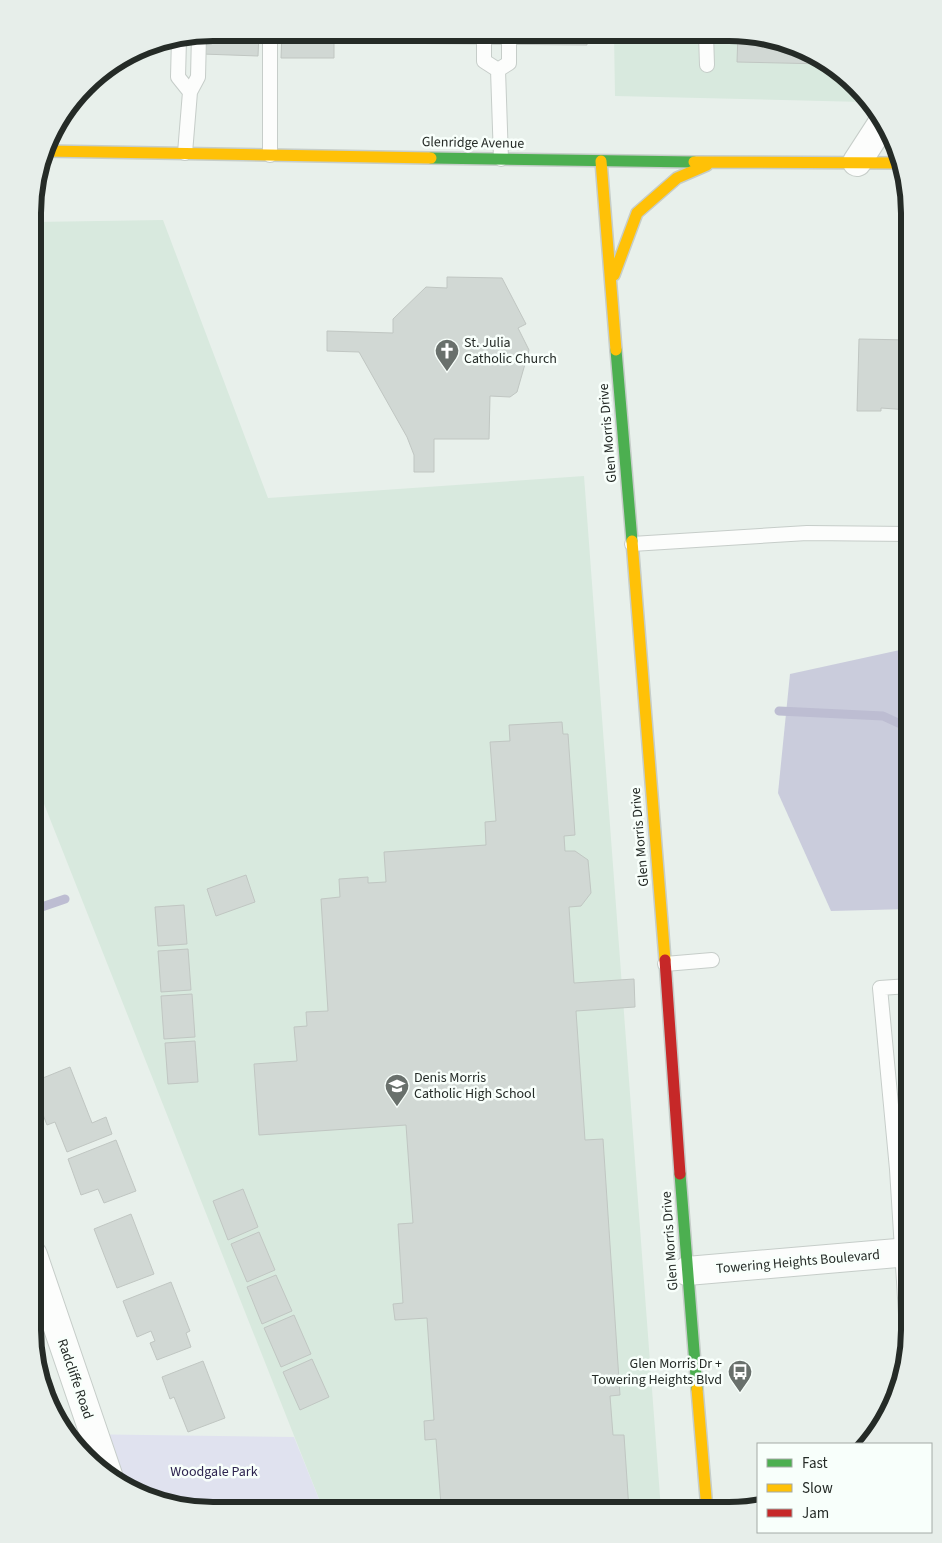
<svg xmlns="http://www.w3.org/2000/svg" width="942" height="1543" viewBox="0 0 942 1543" font-family="'Source Sans 3',sans-serif">
  <style>
    .built { fill: #d8e9de }
    .green { fill: #e0e2ef }
    .forest { fill: #caccdc }
    .lines { fill: none; stroke-linecap: round; stroke-linejoin: round }
    .stream { stroke: #bdbdd2; stroke-width: 9 }
    .building { fill: #d1d8d4; stroke: #c0c6c2 }
    .lane-casing { stroke: #c6cdc9; stroke-width: 16 }
    .street-casing { stroke: #c6cdc9; stroke-width: 30 }
    .fast-casing { stroke: #c6cdc9; stroke-width: 14 }
    .slow-casing { stroke: #c6cdc9; stroke-width: 14 }
    .jam-casing { stroke: #c6cdc9; stroke-width: 14 }
    .lane { stroke: #fcfdfc; stroke-width: 14 }
    .street { stroke: #fcfdfc; stroke-width: 28 }
    .fast { stroke: #4caf50; stroke-width: 11 }
    .slow { stroke: #ffc107; stroke-width: 11 }
    .jam { stroke: #c62828; stroke-width: 11 }
    .labels { text-anchor: middle; dominant-baseline: central; stroke-width: 5; stroke-linejoin: round; paint-order: stroke }
    .street-label { font-size: 14px; fill: #252b27; stroke: #f8fffb }
    .poi-label { font-size: 14px; fill: #252b27; stroke: #f8fffb; text-anchor: start }
    .park-label { font-size: 14px; fill: #2d244f; stroke: #f8fffb }
    .rim { fill: none; stroke: #252b27; stroke-width: 6 }
  </style>
  <rect width="100%" height="100%" fill="#e8f0eb"/>
  <path class="built" d="M614 34H753L839 70 864 102 615 96Z
    M163 220 268 498 584 476 661 1510 323 1509 33 776 34 222Z"/>
  <path class="green" d="M73 1434 294 1437 323 1509H190L103 1473Z"/>
  <path class="forest" d="M909 648V909L831 911 778 793 790 674Z"/>
  <g class="lines">
    <path class="stream" d="M779 711 883 716 909 728
      M33 910 65 899"/>
  </g>
  <path class="building" d="M213 32 259 33 258 56 202 54 203 35Z
    M282 33H334V58H281Z
    M369 33 587 34V45L369 43Z
    M738 34H753L825 64 737 62Z
    M151 45V50H138L144 46Z
    M447 277 502 278 526 324 518 328 529 350 517 392 510 397 490 396 489 439H434V472H414V455L407 437 359 352 327 351V331L393 333V319L426 287 447 288Z
    M859 339 909 340V410L881 408V411H857Z
    M562 722 563 734H568L575 835 564 836 565 851H575L588 860 591 893 581 906 569 907 574 983 634 979 635 1007 576 1011 585 1140 603 1139 620 1395 610 1396 613 1435H624L629 1510H469V1503L441 1505 436 1439 425 1440 424 1421 434 1420 427 1318 395 1320 393 1304 403 1303 398 1224 413 1223 406 1125 259 1135 254 1064 297 1061 294 1027 307 1026 306 1012 328 1011 321 899 340 897 339 879 368 877V883L386 882 384 852 486 845 485 822 496 821 490 742 510 741 509 725Z
    M246 875 255 902 216 916 207 889Z
    M184 905 187 944 158 946 155 907Z
    M188 949 191 990 161 992 158 951Z
    M192 994 195 1037 164 1039 161 996Z
    M195 1041 198 1082 168 1084 165 1043Z
    M909 1055V1138L907 1139 903 1064H909Z
    M70 1067 92 1123 106 1117 112 1134 67 1152 55 1122 47 1125 33 1089V1082Z
    M116 1140 136 1191 104 1203 98 1189 81 1195 68 1159Z
    M243 1189 258 1227 228 1240 213 1201Z
    M131 1214 154 1274 117 1288 94 1229Z
    M259 1232 275 1270 247 1282 231 1244Z
    M276 1275 292 1311 262 1324 247 1287Z
    M171 1282 190 1331 186 1333 191 1347 157 1360 150 1343 155 1341 151 1331 137 1337 123 1301Z
    M294 1315 311 1354 281 1367 264 1328Z
    M312 1359 329 1397 300 1410 283 1372Z
    M203 1361 225 1418 188 1432 174 1397 170 1399 162 1377Z"/>
  <g class="lines">
    <defs>
      <path id="lane" d="M270 33V155
        M706 34 707 65
        M179 39 178 77 190 92 185 153
        M484 44V61L498 70 501 159
        M498 70 509 63V44
        M190 92 198 77 199 35
        M632 544 807 533 909 534
        M665 964 712 960
        M908 1346 897 1169 880 988 909 986"/>
      <path id="street" d="M857 162 881 125
        M33 1255 108 1475
        M687 1271 909 1252"/>
      <path id="fast" d="M431 158 694 162
        M616 350 632 541
        M680 1174 697 1389"/>
      <path id="slow" d="M46 151 431 158
        M601 161 616 350
        M694 162 900 163
        M614 275 637 213 677 178 707 165
        M632 541 665 960
        M697 1389 707 1510"/>
      <path id="jam" d="M665 960 680 1174"/>
    </defs>
    <use href="#lane" class="lane-casing"/>
    <use href="#street" class="street-casing"/>
    <use href="#fast" class="fast-casing"/>
    <use href="#slow" class="slow-casing"/>
    <use href="#jam" class="jam-casing"/>
    <use href="#lane" class="lane"/>
    <use href="#street" class="street"/>
    <use href="#fast" class="fast"/>
    <use href="#slow" class="slow"/>
    <use href="#jam" class="jam"/>
  </g>
  <defs>
    <symbol id="church-pin" viewBox="-11 -11 22 30"><path d="M0 17L-7.5 6A9.5 9.5 0 1 1 7.5 6Z" fill="#69706c" stroke="#f8fffb"/><path d="M-1.2-6h2.4v3.5h3.3v2.4h-3.3V6h-2.4V-.1h-3.3v-2.4h3.3Z" fill="#fff"/></symbol>
    <symbol id="school-pin" viewBox="-11 -11 22 30"><path d="M0 17L-7.5 6A9.5 9.5 0 1 1 7.5 6Z" fill="#69706c" stroke="#f8fffb"/><path d="M0-5L7-2L0 1L-7-2ZM-4 1L0 2.5L4 1V4Q0 6-4 4Z" fill="#fff"/></symbol>
    <symbol id="bus-pin" viewBox="-11 -11 22 30"><path d="M0 17L-7.5 6A9.5 9.5 0 1 1 7.5 6Z" fill="#69706c" stroke="#f8fffb"/><path d="M-5-6H5V4H4V6H2V4H-2V6H-4V4H-5ZM-3.5-4V0h7V-4ZM-3.5 1.2v1.5H-2V1.2ZM2 1.2v1.5H3.5V1.2Z" fill="#fff"/></symbol>
  </defs>
  <g fill-rule="evenodd">
    <use href="#church-pin" x="433" y="337" width="28" height="38"/>
    <use href="#school-pin" x="383" y="1072" width="28" height="38"/>
    <use href="#bus-pin" x="726" y="1358" width="28" height="38"/>
  </g>
  <g class="labels">
    <g class="street-label">
      <text transform="translate(473 143) rotate(1)">Glenridge Avenue</text>
      <text transform="translate(608 433) rotate(-95)">Glen Morris Drive</text>
      <text transform="translate(640 837) rotate(-95)">Glen Morris Drive</text>
      <text transform="translate(670 1241) rotate(-94)">Glen Morris Drive</text>
      <text transform="translate(798 1262) rotate(-5)">Towering Heights Boulevard</text>
      <text transform="translate(75 1379) rotate(71)">Radcliffe Road</text>
    </g>
    <g class="poi-label">
      <text x="464" y="343">St. Julia<tspan x="464" dy="16">Catholic Church</tspan></text>
      <text x="414" y="1078">Denis Morris<tspan x="414" dy="16">Catholic High School</tspan></text>
      <text x="722" y="1364" text-anchor="end">Glen Morris Dr +<tspan x="722" dy="16">Towering Heights Blvd</tspan></text>
    </g>
    <g class="park-label">
      <text x="214" y="1472">Woodgale Park</text>
    </g>
  </g>
  <path d="M0 0H942V1543H0ZM213 41H729A172 172 0 0 1 901 213V1330A172 172 0 0 1 729 1502H213A172 172 0 0 1 41 1330V213A172 172 0 0 1 213 41Z" fill="#e7eeea" fill-rule="evenodd"/>
  <path class="rim" d="M213 41H729A172 172 0 0 1 901 213V1330A172 172 0 0 1 729 1502H213A172 172 0 0 1 41 1330V213A172 172 0 0 1 213 41Z"/>
  <rect x="757" y="1443" width="175" height="90" fill="#f8fffb" stroke="#a4aaa6"/>
  <rect x="767" y="1459" width="25" height="8" fill="#4caf50" stroke="#a4aaa6"/>
  <text x="802" y="1468" font-size="15" fill="#252b27">Fast</text>
  <rect x="767" y="1484" width="25" height="8" fill="#ffc107" stroke="#a4aaa6"/>
  <text x="802" y="1493" font-size="15" fill="#252b27">Slow</text>
  <rect x="767" y="1509" width="25" height="8" fill="#c62828" stroke="#a4aaa6"/>
  <text x="802" y="1518" font-size="15" fill="#252b27">Jam</text>
</svg>
